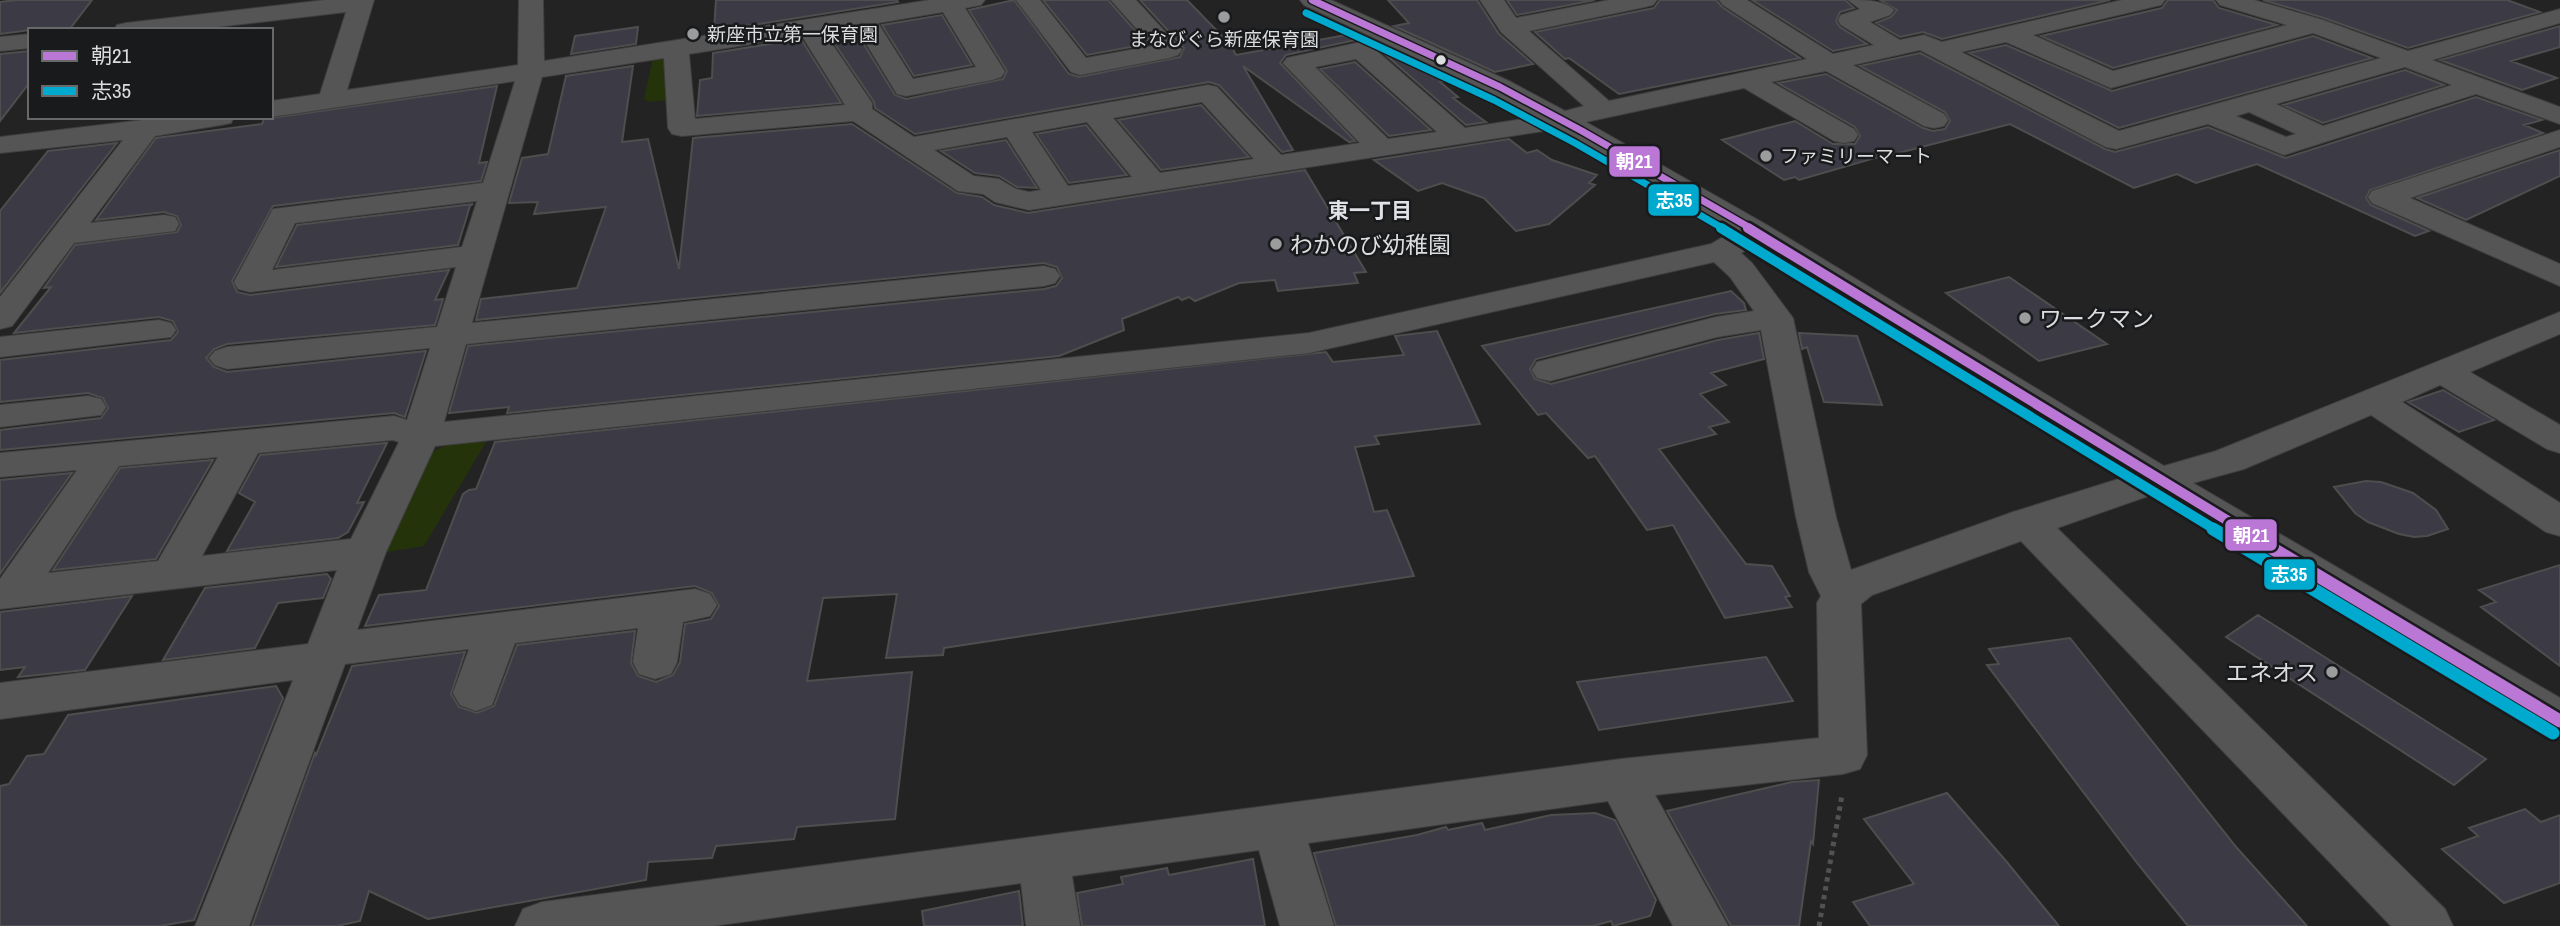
<svg xmlns="http://www.w3.org/2000/svg" width="2560" height="926" viewBox="0 0 2560 926" font-family="'Archivo Narrow','Noto Sans JP',sans-serif">
  <style>
    .green { fill: #25330b }
    .building { fill: #3c3a44; stroke: #4e4e4e; stroke-width: 2 }
    .lines { fill: none; stroke-linecap: round; stroke-linejoin: round }
    .minor-casing { stroke: #3e3e3f; stroke-width: 2 }
    .path { stroke: #525253; stroke-width: 5; stroke-dasharray: 4.5 4.5; stroke-linecap: butt }
    .minor { fill: #555556; fill-rule: evenodd }
    .bus-1-far2-casing { stroke: #181a1c; stroke-width: 10 }
    .bus-1-far1-casing { stroke: #181a1c; stroke-width: 15 }
    .bus-1-casing { stroke: #181a1c; stroke-width: 18 }
    .bus-2-far2-casing { stroke: #181a1c; stroke-width: 10 }
    .bus-2-far1-casing { stroke: #181a1c; stroke-width: 15 }
    .bus-2-casing { stroke: #181a1c; stroke-width: 18 }
    .bus-1-far2 { stroke: #ba77d6; stroke-width: 7 }
    .bus-1-far1 { stroke: #ba77d6; stroke-width: 10 }
    .bus-1 { stroke: #ba77d6; stroke-width: 13 }
    .bus-2-far2 { stroke: #00a9ce; stroke-width: 7 }
    .bus-2-far1 { stroke: #00a9ce; stroke-width: 10 }
    .bus-2 { stroke: #00a9ce; stroke-width: 13 }
    .poi-dot { fill: #9b9c9e; stroke: #181a1c; stroke-width: 2.5 }
    .bus-dot { fill: #dcdddf; stroke: #181a1c; stroke-width: 2.5 }
    .labels { text-anchor: middle; dominant-baseline: central; stroke-width: 5; stroke-linejoin: round; paint-order: stroke }
    .far-poi-label { font-size: 19px; fill: #dcdddf; stroke: #181a1c; text-anchor: start }
    .far-neighbourhood-label { font-size: 21px; font-weight: bold; fill: #e0e2e5; stroke: #181a1c }
    .poi-label { font-size: 23px; fill: #dcdddf; stroke: #181a1c; text-anchor: start }
    .line-badge { stroke: #181a1c; stroke-width: 2.5 }
    .badge-label { font-size: 19px; text-anchor: middle; font-weight: bold; fill: #fff }
  </style>
  <rect width="100%" height="100%" fill="#232324"/>
  <path class="green" d="M661 57 668 61 667 100 649 102 644 99 653 58Z
    M489 437 424 546 387 552 425 456 456 440Z"/>
  <path class="building" d="M16 0H92L69 30H30L0 34V2Z
    M716 0H897L898 2 714 31Z
    M1014 0 1069 74 1079 77 1180 57 1184 48 1140 0H1187L1230 44 1236 55 1357 33 1455 79 1440 82 1458 97 1453 98 1486 122 1466 125 1372 43 1360 39 1286 55 1280 63 1355 141 1349 142 1243 66 1293 150 1282 152 1219 85 1209 82 915 134 875 108 874 102 828 34 855 30 895 95 906 99 1003 79 1007 71 969 10Z
    M1043 0H1108L1147 44 1087 55Z
    M1388 0H1477L1499 34 1533 64 1495 72 1394 26 1409 23Z
    M1507 0H1595L1517 15Z
    M1660 0H1716L1722 7 1800 58 1619 94 1569 58 1565 59 1535 32 1654 8Z
    M1752 0H1845L1854 8 1840 12 1836 21 1840 27 1867 44 1833 51Z
    M1880 0H2110L1942 39 1923 32 1900 37 1876 23 1891 17 1897 10Z
    M2168 0H2213L2219 8 2277 25 2113 68 2041 36 2162 8Z
    M2263 0H2507L2540 12 2408 48 2324 18Z
    M942 15 972 65 914 76 882 25Z
    M2560 26V47L2511 61 2557 78 2522 90 2440 60Z
    M638 27 636 44 571 54 575 36Z
    M2313 36 2372 58 2119 128 1969 53 2006 45 2112 91Z
    M801 39 841 103 697 116 700 80 712 78 713 53Z
    M30 51V82L0 121V54Z
    M1920 53 2105 149 2115 152 2208 127 2285 158 2476 97 2542 120 2524 125 2543 133 2370 190 2366 198 2371 205 2429 231 2415 236 2257 164 2196 183 2177 174 2134 188 2010 124 1887 156 1885 155 1799 180 1795 177 1784 180 1722 140 1795 121 1833 144H1855L1860 136 1855 127 1778 83 1826 74 1923 128 1933 131 1945 129 1950 121 1945 112 1860 66Z
    M1355 62 1431 130 1389 136 1320 69Z
    M633 66 622 142 648 139 679 269 693 138 852 124 957 193 982 197 994 205 1028 213 1305 170 1366 272 1354 273 1358 283 1278 291 1275 280 1239 283 1195 301 1189 297 1182 300 1178 297 1122 319 1124 330 1059 356 507 413 509 407 449 413 468 346 1044 289 1056 286 1062 278 1057 267 1044 263 476 320 481 299 577 288 606 207 534 214 538 202 509 203 522 158 548 154 566 76Z
    M2405 70 2444 85 2323 123 2283 105Z
    M497 86 479 163 487 162 481 181 273 206 232 281 237 292 250 295 449 270 435 300 443 299 435 325 227 344 214 349 206 358 214 367 227 372 426 351 405 417 394 413 0 450V430L101 418 108 408 103 398 88 393 0 402V360L171 340 178 332 173 321 159 317 14 333 51 287 44 288 75 245 177 232 181 225 177 216 164 212 96 220 156 138 262 124 264 119Z
    M1201 105 1249 157 1161 170 1118 120Z
    M1086 125 1127 175 1069 183 1036 134Z
    M1509 139 1527 153 1537 150 1552 160 1597 175 1589 183 1595 185 1549 224 1516 231 1484 198 1442 183 1418 191 1374 160Z
    M1006 140 1037 188 1017 187 999 176 975 173 941 151Z
    M117 143 0 293V211L48 151Z
    M2560 150V176L2466 220 2417 198Z
    M473 204 470 206 458 245 276 267 297 225Z
    M2009 277 2107 344 2039 361 1946 293Z
    M1731 291 1744 303 1746 310 1715 314 1536 359 1530 369 1535 379 1551 384 1718 340 1759 333 1764 359 1711 373 1726 385 1700 394 1729 422 1709 427 1716 434 1659 449 1746 564 1772 566 1790 596 1785 597 1792 607 1725 618 1673 525 1647 530 1595 456 1588 458 1546 413 1538 415 1482 346Z
    M1437 331 1480 424 1375 436 1379 444 1355 447 1374 512 1387 510 1414 576 944 648 943 655 886 658 897 594 823 598 807 681 912 672 895 819 797 827 794 839 716 846 712 858 648 862 646 880 428 919 369 891 360 921 337 926H252L315 753 316 755 352 666 465 652 451 694 459 707 477 713 494 706 517 645 635 631 631 663 638 676 656 682 673 675 680 662 685 624 711 619 719 606 712 593 695 586 365 626 379 595 426 590 463 494 469 490 476 489 495 442 1326 352 1333 362 1404 355 1395 336Z
    M1799 333 1857 336 1882 405 1824 402 1807 347 1802 349Z
    M2443 390 2494 420 2459 432 2408 402Z
    M387 443 357 503 364 502 348 532 338 538 227 551 255 502 239 493 260 455Z
    M213 460 156 559 53 570 120 468Z
    M72 473 0 574V480Z
    M2366 481 2381 482 2413 493 2436 510 2448 529 2427 536 2414 537 2399 534 2368 522 2355 513 2334 487Z
    M2560 565V666L2481 607 2496 602 2479 590Z
    M327 574 331 579 323 598 278 603 255 648 163 660 205 588Z
    M132 596 85 670 18 677 25 667 0 670V612Z
    M2258 615 2361 680 2486 759 2454 785 2226 637Z
    M2070 638 2237 848 2307 926H2188L2137 863 1987 665 1999 664 1989 649Z
    M1766 657 1793 701 1599 730 1577 682Z
    M276 686 283 698 194 920 160 926H0V786L9 784 27 756 44 754 68 715Z
    M1819 780 1813 844 1811 841 1799 926H1731L1667 811 1792 782Z
    M1947 793 2006 861 2059 926H1870L1853 902 1914 884 1864 819Z
    M2525 809 2541 822 2560 815V883L2504 903 2442 849 2478 836 2469 828Z
    M1595 813 1615 820 1656 900 1650 916 1613 926 1611 921 1593 926H1336L1314 853 1417 835 1446 827 1448 830 1482 823 1485 830 1551 815Z
    M1253 859 1265 926H1082L1077 893 1123 884 1121 877 1167 868 1169 875Z
    M1019 891 1023 926H924L922 911Z"/>
  <g class="lines">
    <defs>
      <path id="minor" d="M325 0H374L347 90 518 65 519 0H543L544 61 930 0H985L981 5 965 8 1005 72 1001 77 992 80 906 96 897 94 856 27 824 32 872 103V109L914 137 1208 85 1217 87 1281 155 1360 143 1283 63 1287 58 1361 42 1370 45 1465 128 1536 117 1491 93 1304 5 1300 0H1331L1509 81 1565 111 1584 106 1501 32 1480 0H1504L1516 18 1609 0H1657L1653 5 1645 7 1529 31 1609 101 1807 59 1723 5 1719 0H1747L1833 54 1874 45 1841 25 1838 20 1841 15 1860 9 1848 0C1864 0 1884 0 1894 10L1890 15 1870 22 1900 40 1924 35 1942 42 2122 0H2165L2161 5 2033 35 2113 71 2287 25 2220 5 2216 0H2254L2323 20 2408 51 2560 9V23L2432 60 2560 107V124L2476 94 2284 155 2208 124 2116 149 2106 147 1920 50 1853 65 1944 114 1948 120 1944 126 1934 128 1924 126 1826 71 1771 82 1854 129 1858 135 1854 141 1844 143 1834 141 1744 88 1586 122 1767 225 2164 466 2216 451 2560 312V334L2470 372 2560 425V453L2547 449 2440 385 2402 402 2560 503V536L2546 532 2371 415 2244 469 2193 483 2560 698V739L2543 734 2154 494 2057 528 2445 909 2453 926H2391L2021 541 1872 595 1861 604 1867 755 1860 769 1843 774 1655 795 1728 926H1673L1608 801 1308 843 1334 926H1280L1259 850 1072 876 1080 926H1026L1021 883 713 926H515L523 909 542 902 1621 759 1819 738 1817 603 1821 596 1809 572 1796 517 1761 330 1717 337 1550 381 1537 378 1532 370 1537 362 1716 317 1754 311 1730 277 1714 262 1309 353 435 446 386 552 357 630 695 589 710 594 717 605 710 616 683 622 677 662 671 674 655 679 639 674 633 662 638 628 515 643 492 705 476 711 460 705 453 693 469 649 345 664 249 926H195L293 680 0 719V683L308 644 337 570 0 609V579L77 470 0 477V453L394 416 407 420 430 348 227 369 215 365 209 358 215 351 227 347 437 327 456 267 250 292 238 289 234 282 273 209 483 183 515 81 271 117V101L320 94 346 12 191 30H114L117 25 126 23ZM943 12 976 67 913 79 878 23ZM2313 33 2381 58 2119 131 1961 52 2006 42 2111 88ZM802 36 845 105 695 119 689 54ZM664 58 668 128 672 134 682 136 853 121 958 191 983 194 995 202 1029 210 1557 129 1733 231 1711 244 1309 333 444 422 466 344 1044 286 1055 283 1060 276 1055 269 1044 266 472 323 542 77ZM1356 59 1437 132 1388 139 1315 67ZM2405 67 2452 85 2323 126 2276 104ZM1202 102 1254 159 1160 173 1113 118ZM2249 112 2296 134 2286 137 2236 116ZM1087 122 1132 177 1068 186 1032 132ZM1007 137 1041 190 1029 192 1016 189 999 179 974 176 934 150ZM477 201 462 247 272 270 295 223ZM1755 245 2125 477 2013 512 1851 570 1836 517 1793 318 1752 263 1741 253ZM393 440 399 442 351 539 202 556 258 453ZM218 457 158 561 48 573 119 466Z
        M1016 0H1040L1086 58 1152 46 1111 0H1136L1182 50 1178 55 1169 58 1080 75 1071 72Z
        M30 34V48L0 51V37Z
        M168 117H234L231 123 221 125 155 136 90 223 164 215 175 217 179 224 175 231 74 243 12 326 0 329V297L123 140 0 153V137Z
        M2560 130V147L2410 198 2560 264V286L2372 203 2368 197 2372 191Z
        M159 320 171 323 176 330 171 337 0 357V337Z
        M88 396 101 399 106 407 101 415 0 427V405Z"/>
    </defs>
    <use href="#minor" class="minor-casing"/>
    <path class="path" d="M1819 926 1842 795"/>
    <use href="#minor" class="minor"/>
    <defs>
      <path id="bus-1-far2" d="M1312 0 1500 87 1582 131 1752 229"/>
      <path id="bus-1-far1" d="M1748 228 2243 530"/>
      <path id="bus-1" d="M2240 529 2560 721"/>
      <path id="bus-2-far2" d="M1306 13 1494 100 1575 143 1724 229"/>
      <path id="bus-2-far1" d="M1721 228 2216 530"/>
      <path id="bus-2" d="M2213 529 2553 733"/>
    </defs>
    <use href="#bus-1-far2" class="bus-1-far2-casing"/>
    <use href="#bus-1-far1" class="bus-1-far1-casing"/>
    <use href="#bus-1" class="bus-1-casing"/>
    <use href="#bus-2-far2" class="bus-2-far2-casing"/>
    <use href="#bus-2-far1" class="bus-2-far1-casing"/>
    <use href="#bus-2" class="bus-2-casing"/>
    <use href="#bus-1-far2" class="bus-1-far2"/>
    <use href="#bus-1-far1" class="bus-1-far1"/>
    <use href="#bus-1" class="bus-1"/>
    <use href="#bus-2-far2" class="bus-2-far2"/>
    <use href="#bus-2-far1" class="bus-2-far1"/>
    <use href="#bus-2" class="bus-2"/>
  </g>
  <g class="poi-dot">
    <circle cx="1224" cy="17" r="7"/>
    <circle cx="693" cy="34" r="7"/>
    <circle cx="1766" cy="156" r="7"/>
    <circle cx="1276" cy="244" r="7"/>
    <circle cx="2025" cy="318" r="7"/>
    <circle cx="2332" cy="672" r="7"/>
  </g>
  <circle class="bus-dot" cx="1441" cy="60" r="6"/>
  <g class="labels">
    <g class="far-poi-label">
      <text x="707" y="34">新座市立第一保育園</text>
      <text x="1224" y="39" text-anchor="middle">まなびぐら新座保育園</text>
      <text x="1780" y="156">ファミリーマート</text>
    </g>
    <g class="far-neighbourhood-label">
      <text x="1370" y="210">東一丁目</text>
    </g>
    <g class="poi-label">
      <text x="1290" y="244">わかのび幼稚園</text>
      <text x="2039" y="318">ワークマン</text>
      <text x="2318" y="672" text-anchor="end">エネオス</text>
    </g>
  </g>
  <g class="line-badge">
    <rect x="1608" y="145" width="53" height="33" rx="7" fill="#ba77d6"/>
    <rect x="1647" y="183" width="53" height="34" rx="7" fill="#00a9ce"/>
    <rect x="2224" y="518" width="54" height="34" rx="7" fill="#ba77d6"/>
    <rect x="2263" y="558" width="53" height="33" rx="7" fill="#00a9ce"/>
  </g>
  <g class="badge-label">
    <text x="1634" y="168">朝21</text>
    <text x="1674" y="207">志35</text>
    <text x="2251" y="542">朝21</text>
    <text x="2289" y="581">志35</text>
  </g>
  <rect x="28" y="28" width="245" height="91" fill="#181a1c" stroke="#66686a" stroke-width="2"/>
  <rect x="42" y="51" width="35" height="10" fill="#ba77d6" stroke="#66686a" stroke-width="2"/>
  <text x="91" y="63" font-size="21" fill="#dcdddf">朝21</text>
  <rect x="42" y="86" width="35" height="10" fill="#00a9ce" stroke="#66686a" stroke-width="2"/>
  <text x="91" y="98" font-size="21" fill="#dcdddf">志35</text>
</svg>
